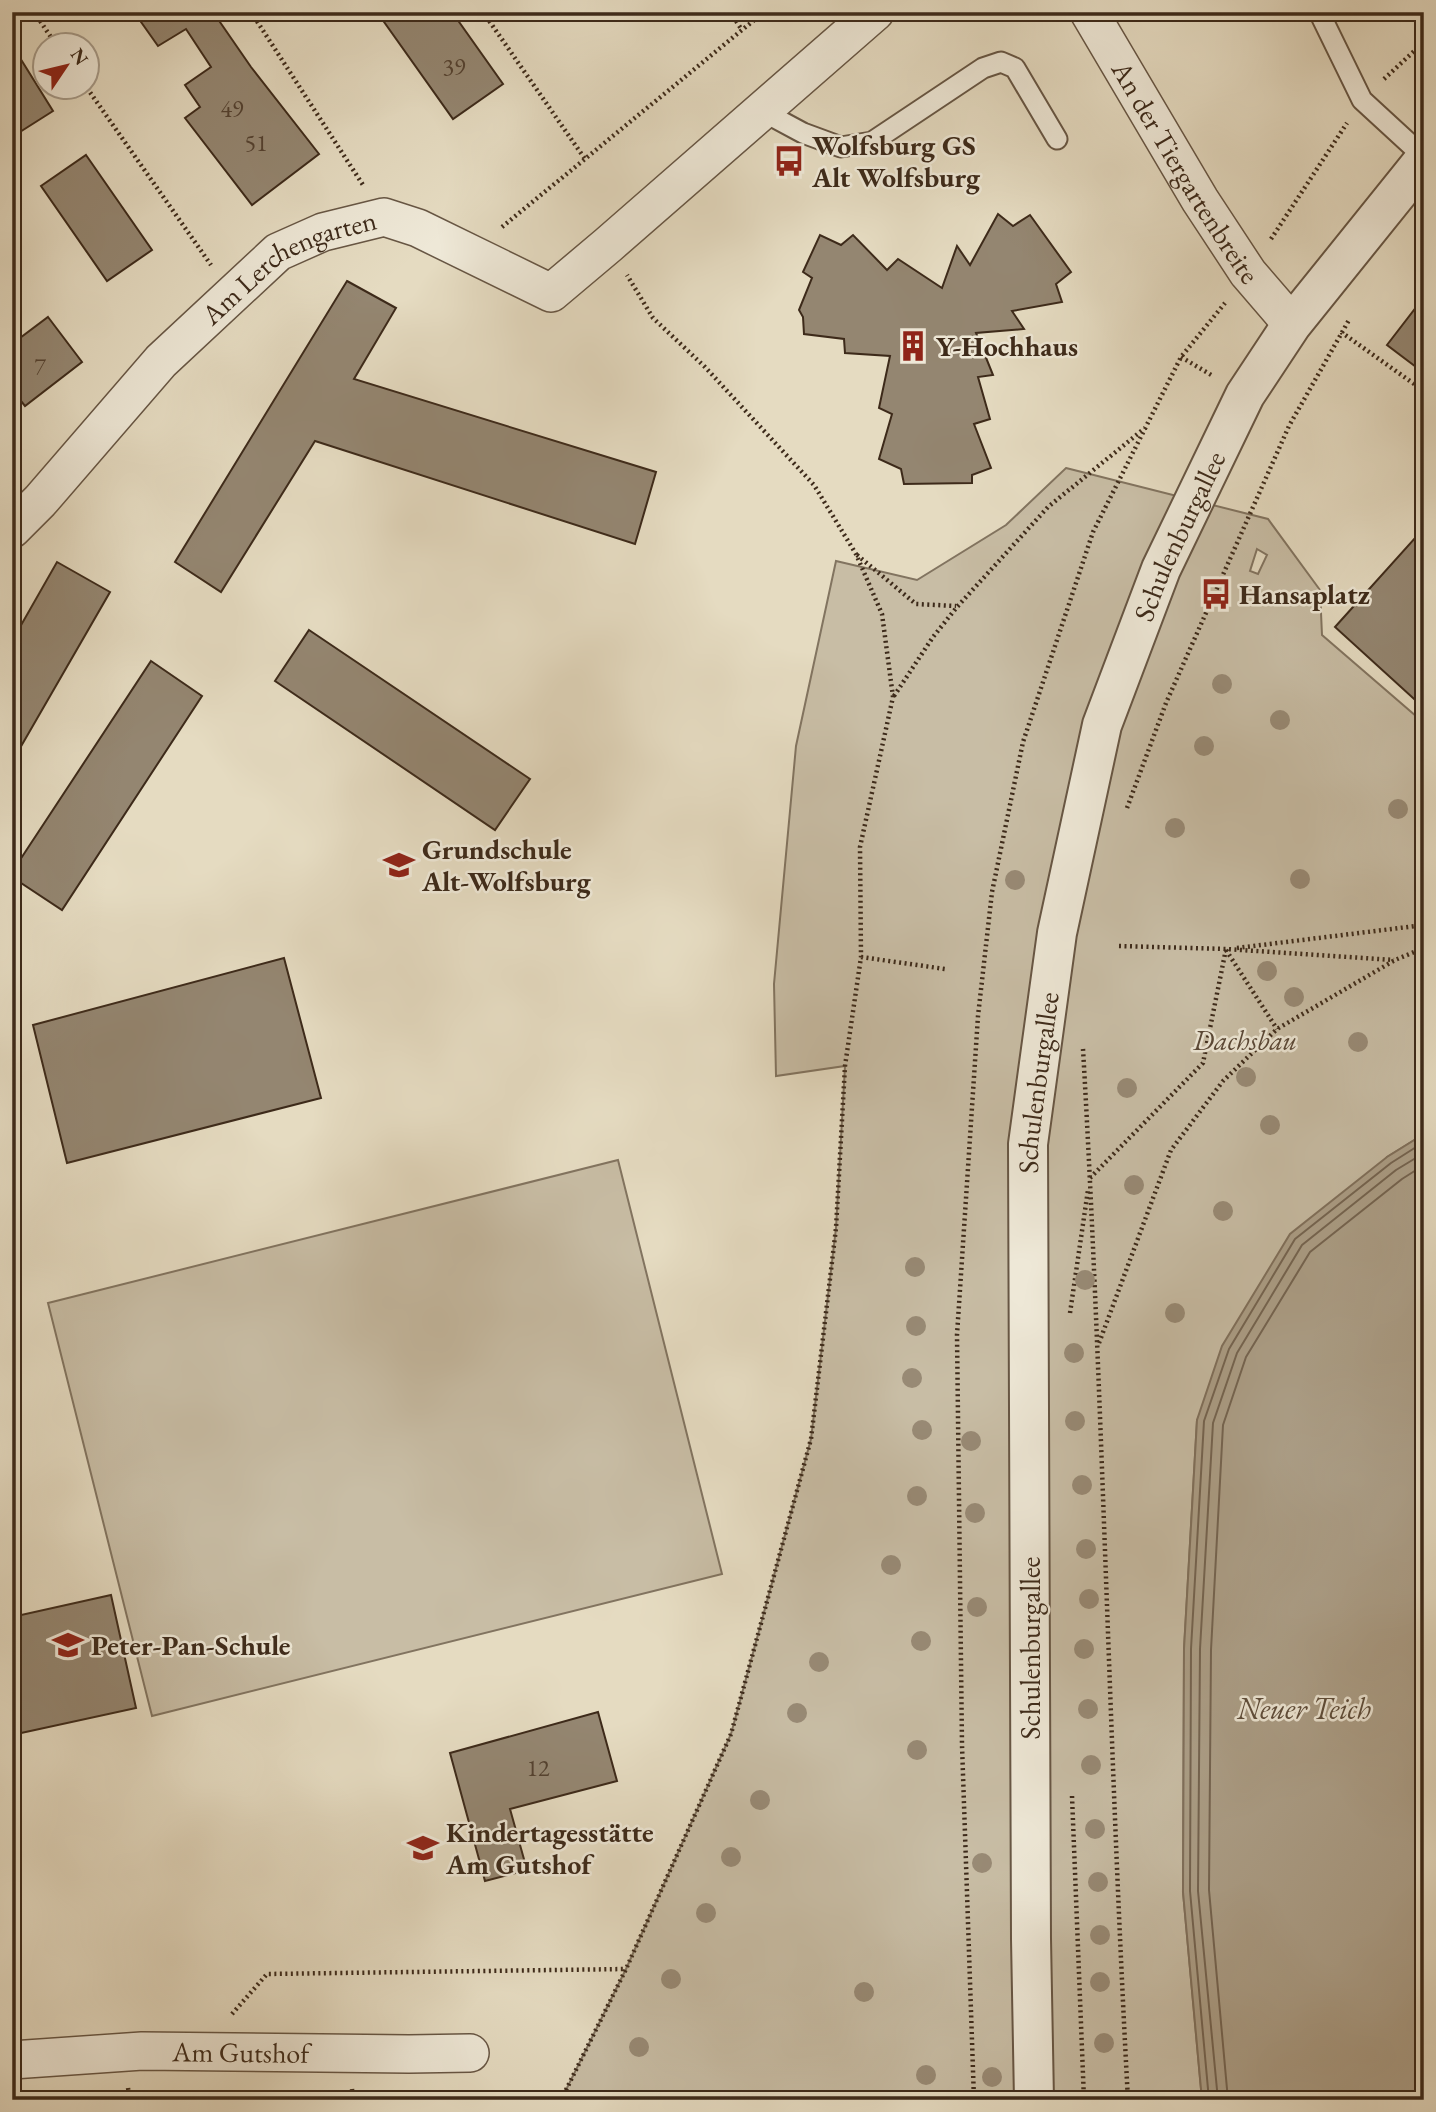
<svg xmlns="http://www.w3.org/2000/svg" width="1436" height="2112" viewBox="0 0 1436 2112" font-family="'EB Garamond',serif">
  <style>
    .green { fill: #c8bda5; stroke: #827460; stroke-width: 2; fill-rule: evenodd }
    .water { fill: #ac9f88; stroke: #80705c; stroke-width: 2 }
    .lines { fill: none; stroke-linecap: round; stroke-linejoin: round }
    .shore { stroke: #746451; stroke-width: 2 }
    .building { fill: #948671; stroke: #3d2a1a; stroke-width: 2 }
    .service-casing { stroke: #675644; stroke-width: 23 }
    .minor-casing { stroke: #675644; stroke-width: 40 }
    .tertiary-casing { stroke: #675644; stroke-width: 42 }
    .path { stroke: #3d2a1a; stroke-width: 4.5; stroke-dasharray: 2 3.5; stroke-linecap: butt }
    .service { stroke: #eee8d7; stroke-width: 19 }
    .minor { stroke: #eee8d7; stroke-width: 37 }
    .tertiary { stroke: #eee8d7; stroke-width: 38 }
    .tree { fill: #988a75 }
    .labels { text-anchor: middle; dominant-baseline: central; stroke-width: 5; stroke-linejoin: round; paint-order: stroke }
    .number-label { font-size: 24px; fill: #534130 }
    .poi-label { font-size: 28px; font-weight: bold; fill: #3d2a1a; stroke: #eee8d7; text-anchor: start }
    .street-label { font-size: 28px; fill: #3d2a1a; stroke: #eee8d7 }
    .park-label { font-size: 28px; font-style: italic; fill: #594736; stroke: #eee8d7 }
    .water-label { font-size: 30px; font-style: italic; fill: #5e4d3b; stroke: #eee8d7 }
  </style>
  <rect width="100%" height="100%" fill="#e5dbc1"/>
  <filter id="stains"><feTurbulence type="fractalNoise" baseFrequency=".00286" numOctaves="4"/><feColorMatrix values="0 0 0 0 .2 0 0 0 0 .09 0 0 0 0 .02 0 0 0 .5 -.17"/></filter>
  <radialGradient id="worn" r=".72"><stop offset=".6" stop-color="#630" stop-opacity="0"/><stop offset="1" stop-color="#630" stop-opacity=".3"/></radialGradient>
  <path class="green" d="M1066 468 1268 519 1320 590 1322 635 1424 723V1134L1387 1157 1197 1420 1184 1649 1183 1892 1202 2100H561L626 1969 731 1734 811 1439 836 1228 845 1066 776 1076 774 984 796 746 836 561 917 580 1006 525ZM1257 549 1267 555 1258 574 1250 571Z
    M618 1160 722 1574 152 1716 48 1303Z"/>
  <path class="water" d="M1424 1134V2100H1202L1183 1892 1184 1649 1197 1420 1222 1346 1290 1234 1387 1157Z"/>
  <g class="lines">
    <path class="shore" d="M1209 2100 1190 1891 1191 1649 1204 1421 1229 1349 1295 1239 1391 1163 1424 1142
      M1218 2100 1198 1891 1200 1649 1213 1423 1237 1353 1302 1245 1396 1170 1424 1153
      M1228 2100 1209 1890 1211 1650 1223 1425 1246 1357 1310 1252 1402 1179 1424 1165"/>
  </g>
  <path class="building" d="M134 12H213L251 67 319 154 252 205 185 118 200 107 185 85 211 67 186 29 158 46Z
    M377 12H452L503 84 453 119Z
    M12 45 53 111 12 137Z
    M86 155 152 250 107 281 41 186Z
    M998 214 1013 226 1030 215 1071 272 1056 284 1062 302 1012 311 1024 329 976 333 993 375 978 377 990 419 974 424 991 468 972 475V483L904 484 901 469 879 459 892 414 879 408 890 356 845 353 844 339 804 334 803 317 799 310 812 278 803 272 820 235 841 245 853 235 887 270 898 259 942 288 957 246 970 265Z
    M347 281 396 308 354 379 656 472 635 544 315 441 221 592 175 562Z
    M1424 297V373L1387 345Z
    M48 317 82 362 25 406 12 390V344Z
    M1424 528V708L1335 627Z
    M57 562 110 592 12 762V641Z
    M309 630 530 779 495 830 275 681Z
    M151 661 202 696 62 910 12 877V872Z
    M284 958 321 1098 67 1163 33 1025Z
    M111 1595 136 1708 12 1735V1617Z
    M598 1712 617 1781 510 1809 527 1870 485 1881 450 1753Z"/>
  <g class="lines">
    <defs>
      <path id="service" d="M1319 12 1362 100 1424 157
        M762 111 803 133 841 147 872 142 983 68 1001 62 1015 68 1057 139"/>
      <g id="minor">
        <path id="s1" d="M1089 12 1200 200 1248 273 1292 324"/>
        <path id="s2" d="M12 529 40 501 161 361 278 252 323 232 384 217 418 228 551 293 608 245 875 12"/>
        <path id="s3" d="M12 2060 142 2051 409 2054 470 2053"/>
      </g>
      <g id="tertiary">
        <path id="s4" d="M1034 2100 1031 1939 1028 1144 1057 933 1102 725 1161 569 1245 395 1292 324 1424 160"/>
      </g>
    </defs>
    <use href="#service" class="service-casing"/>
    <use href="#minor" class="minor-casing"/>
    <use href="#tertiary" class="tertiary-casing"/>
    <path class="path" d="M34 12 57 46
      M251 12 363 185
      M483 12 585 159
      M730 12 742 30
      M1384 79 1424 42
      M87 88 211 265
      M502 227 764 12
      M1271 239 1347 123
      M1341 332 1424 391
      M1181 357 1213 376
      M857 555 916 604 956 606
      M894 696 933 637 957 607 1048 507 1145 428
      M1127 808 1166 703 1289 426 1349 320
      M1119 946 1226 949 1394 960
      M1237 948 1424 925
      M1226 950 1277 1029
      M861 957 945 969
      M1083 1049C1103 1399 1109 1750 1128 2100
      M1090 1178 1203 1063 1226 949
      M1070 1313 1088 1190
      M1099 1343 1171 1150 1223 1081 1277 1029 1395 960 1424 948
      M1072 1796 1084 2100
      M232 2014 267 1974 626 1969
      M128 2088 130 2100
      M352 2089 353 2100
      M561 2100 626 1969 731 1734 811 1439 836 1228 845 1066 861 957 860 847 893 697 882 614 856 554 814 485 705 367 653 318 627 275
      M974 2100 962 1745 957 1335 978 1016 992 892 1023 742 1093 532 1181 357 1225 303"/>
    <use href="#service" class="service"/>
    <use href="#minor" class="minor"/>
    <use href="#tertiary" class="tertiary"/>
  </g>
  <g class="tree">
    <circle cx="1222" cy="684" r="10"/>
    <circle cx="1280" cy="720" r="10"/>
    <circle cx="1204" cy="746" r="10"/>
    <circle cx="1398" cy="809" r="10"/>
    <circle cx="1175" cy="828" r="10"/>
    <circle cx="1300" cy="879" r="10"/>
    <circle cx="1015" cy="880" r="10"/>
    <circle cx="1267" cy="971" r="10"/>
    <circle cx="1294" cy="997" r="10"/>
    <circle cx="1358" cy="1042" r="10"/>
    <circle cx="1246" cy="1077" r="10"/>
    <circle cx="1127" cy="1088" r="10"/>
    <circle cx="1270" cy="1125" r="10"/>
    <circle cx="1134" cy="1185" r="10"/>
    <circle cx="1223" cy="1211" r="10"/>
    <circle cx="915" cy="1267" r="10"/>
    <circle cx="1085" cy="1280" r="10"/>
    <circle cx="1175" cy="1313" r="10"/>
    <circle cx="916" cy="1326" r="10"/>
    <circle cx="1074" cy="1353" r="10"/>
    <circle cx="912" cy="1378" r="10"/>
    <circle cx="1075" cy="1421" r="10"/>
    <circle cx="922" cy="1430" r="10"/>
    <circle cx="971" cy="1441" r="10"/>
    <circle cx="1082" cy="1485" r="10"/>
    <circle cx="917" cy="1496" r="10"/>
    <circle cx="975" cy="1513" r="10"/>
    <circle cx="1086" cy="1549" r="10"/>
    <circle cx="891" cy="1565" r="10"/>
    <circle cx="1089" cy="1599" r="10"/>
    <circle cx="977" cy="1607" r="10"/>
    <circle cx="921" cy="1641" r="10"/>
    <circle cx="1084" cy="1649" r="10"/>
    <circle cx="819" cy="1662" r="10"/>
    <circle cx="1088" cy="1709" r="10"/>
    <circle cx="797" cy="1713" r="10"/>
    <circle cx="917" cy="1750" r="10"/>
    <circle cx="1091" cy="1765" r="10"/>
    <circle cx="760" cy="1800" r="10"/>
    <circle cx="1095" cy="1829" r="10"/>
    <circle cx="731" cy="1857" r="10"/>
    <circle cx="982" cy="1863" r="10"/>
    <circle cx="1098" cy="1882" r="10"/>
    <circle cx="706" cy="1913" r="10"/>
    <circle cx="1100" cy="1935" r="10"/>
    <circle cx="671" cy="1979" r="10"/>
    <circle cx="1100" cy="1982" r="10"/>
    <circle cx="864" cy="1992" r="10"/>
    <circle cx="1104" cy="2043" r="10"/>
    <circle cx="639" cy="2047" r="10"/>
    <circle cx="926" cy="2075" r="10"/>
    <circle cx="992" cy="2077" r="10"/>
  </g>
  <defs>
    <symbol id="bus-bare" viewBox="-9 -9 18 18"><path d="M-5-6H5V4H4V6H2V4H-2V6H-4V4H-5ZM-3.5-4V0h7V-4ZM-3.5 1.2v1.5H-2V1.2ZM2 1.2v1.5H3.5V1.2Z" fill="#8f2418" stroke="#eee8d7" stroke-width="2.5" paint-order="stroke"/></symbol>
    <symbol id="building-bare" viewBox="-9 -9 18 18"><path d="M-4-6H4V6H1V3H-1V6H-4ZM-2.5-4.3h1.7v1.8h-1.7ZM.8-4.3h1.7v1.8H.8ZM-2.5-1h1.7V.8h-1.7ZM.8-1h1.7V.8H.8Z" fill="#8f2418" stroke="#eee8d7" stroke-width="2.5" paint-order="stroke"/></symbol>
    <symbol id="school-bare" viewBox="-9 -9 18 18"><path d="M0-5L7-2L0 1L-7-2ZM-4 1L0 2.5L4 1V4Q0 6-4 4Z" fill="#8f2418" stroke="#eee8d7" stroke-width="2.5" paint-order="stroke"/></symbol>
  </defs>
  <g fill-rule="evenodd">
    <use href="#bus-bare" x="767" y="139" width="44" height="44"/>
    <use href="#building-bare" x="891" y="324" width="44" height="44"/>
    <use href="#bus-bare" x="1194" y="572" width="44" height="44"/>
    <use href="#school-bare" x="377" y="843" width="44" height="44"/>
    <use href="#school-bare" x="46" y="1623" width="44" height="44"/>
    <use href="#school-bare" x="401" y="1826" width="44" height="44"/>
  </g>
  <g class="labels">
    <g class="number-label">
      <text x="454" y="66">39</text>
      <text x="232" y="108">49</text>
      <text x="256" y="142">51</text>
      <text x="40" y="366">7</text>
      <text x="538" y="1767">12</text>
    </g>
    <g class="poi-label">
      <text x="812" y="145">Wolfsburg GS<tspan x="812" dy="32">Alt Wolfsburg</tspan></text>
      <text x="936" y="346">Y-Hochhaus</text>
      <text x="1239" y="594">Hansaplatz</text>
      <text x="422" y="849">Grundschule<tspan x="422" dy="32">Alt-Wolfsburg</tspan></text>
      <text x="91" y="1645">Peter-Pan-Schule</text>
      <text x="446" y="1832">Kindertagesstätte<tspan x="446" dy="32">Am Gutshof</tspan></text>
    </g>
    <g class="street-label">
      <text stroke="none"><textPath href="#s1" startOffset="187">An der Tiergartenbreite</textPath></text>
      <text stroke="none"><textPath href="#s2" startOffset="387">Am Lerchengarten</textPath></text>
      <text stroke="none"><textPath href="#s4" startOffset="1586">Schulenburgallee</textPath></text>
      <text stroke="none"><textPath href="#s4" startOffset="1018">Schulenburgallee</textPath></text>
      <text transform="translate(1030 1648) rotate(-90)">Schulenburgallee</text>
      <text stroke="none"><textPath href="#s3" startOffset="229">Am Gutshof</textPath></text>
    </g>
    <g class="park-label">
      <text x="1245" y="1040">Dachsbau</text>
    </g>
    <g class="water-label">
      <text x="1304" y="1708">Neuer Teich</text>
    </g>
  </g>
  <rect width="1436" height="2112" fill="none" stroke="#e5dbc1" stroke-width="42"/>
  <rect x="14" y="14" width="1408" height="2084" fill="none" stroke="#3d2a1a" stroke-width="3.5"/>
  <rect x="21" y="21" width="1394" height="2070" fill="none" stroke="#3d2a1a" stroke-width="2"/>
  <g transform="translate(66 66) rotate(55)"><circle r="33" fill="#eee8d7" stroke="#a79c8b" stroke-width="2"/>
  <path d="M0-5L12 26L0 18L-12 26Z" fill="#8f2418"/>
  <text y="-10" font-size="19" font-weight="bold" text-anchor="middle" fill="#3d2a1a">N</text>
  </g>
  <rect width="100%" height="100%" filter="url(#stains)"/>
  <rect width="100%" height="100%" fill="url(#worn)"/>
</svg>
